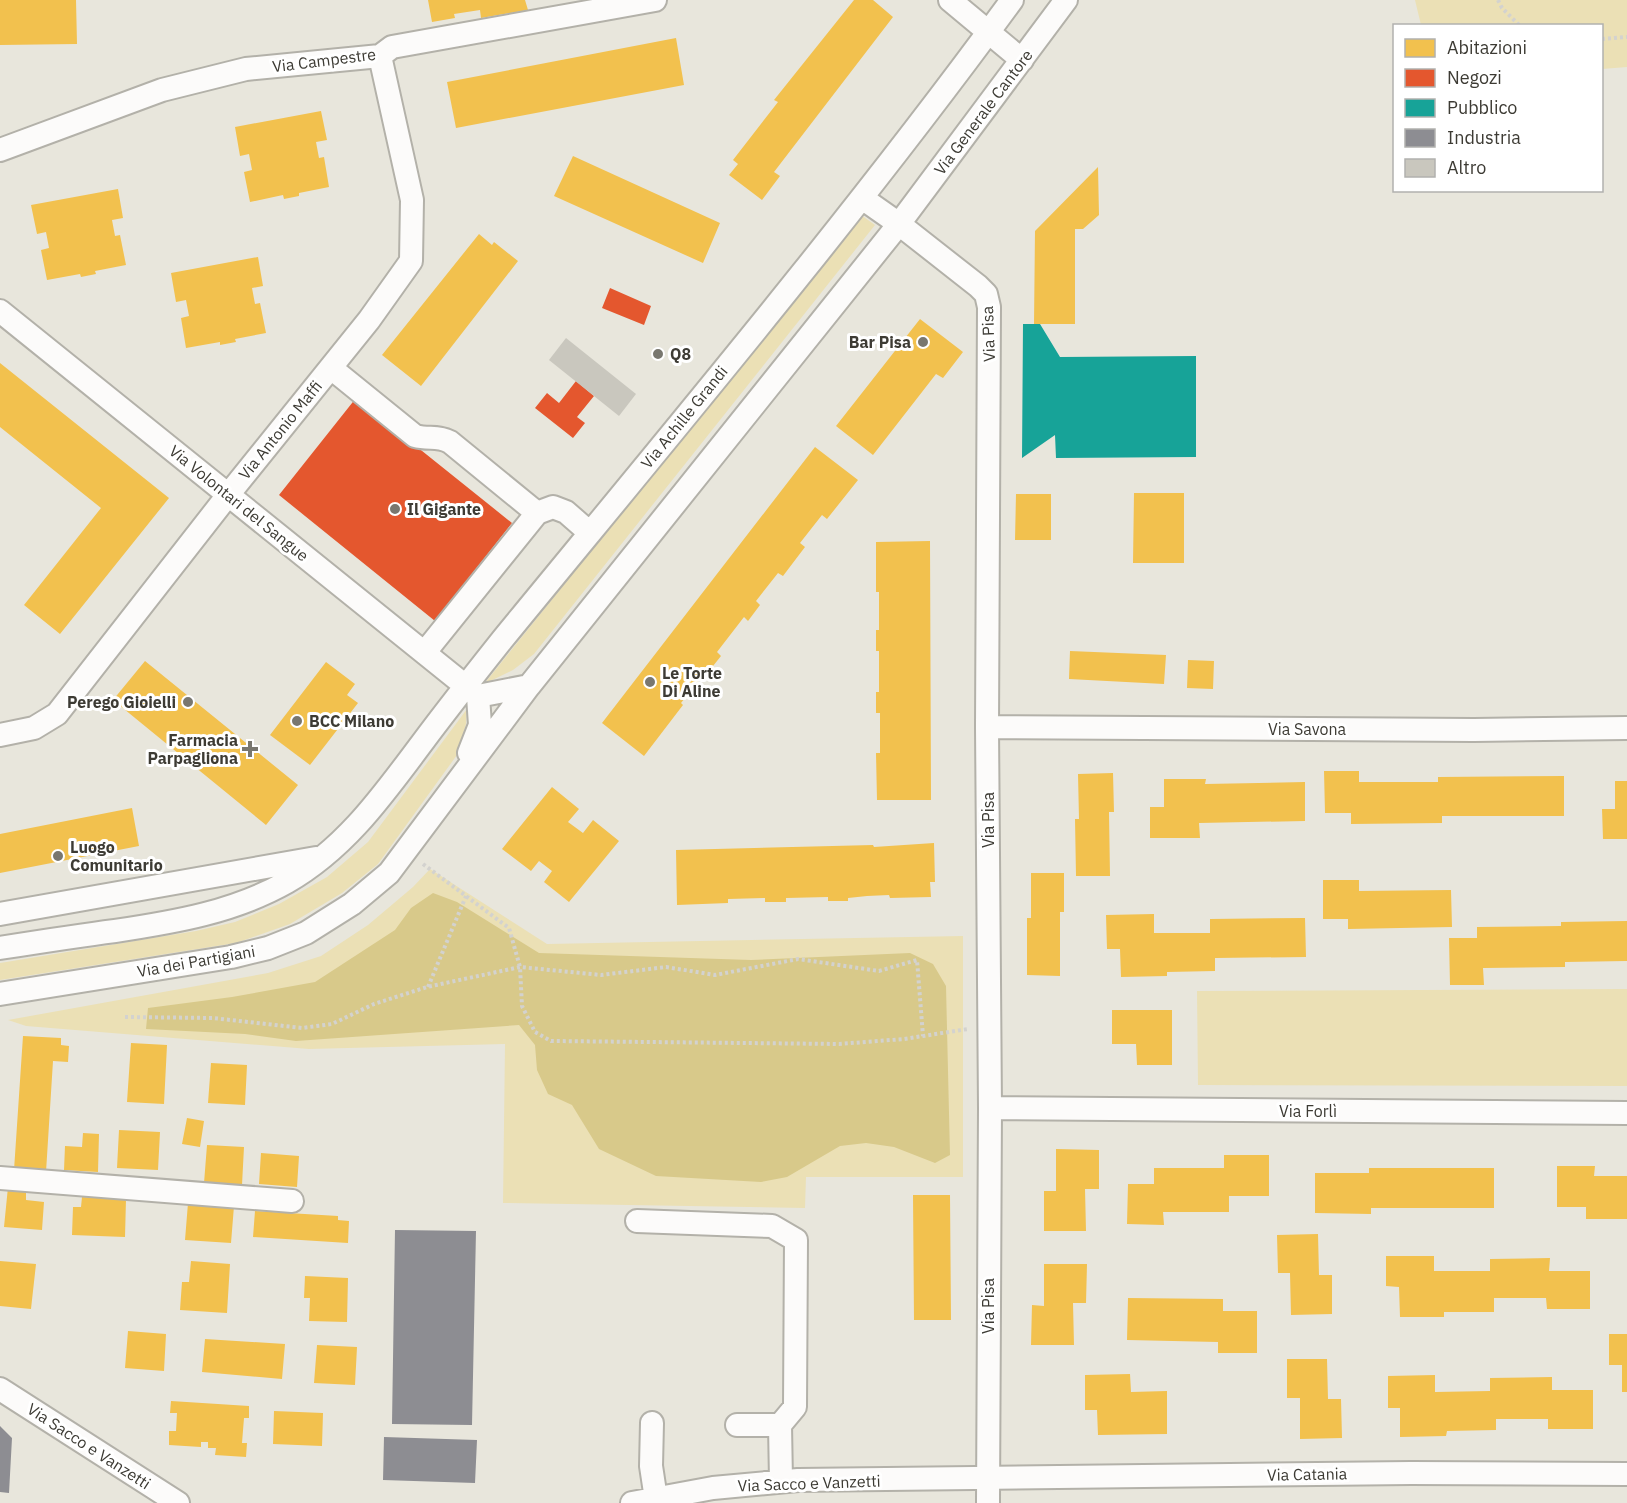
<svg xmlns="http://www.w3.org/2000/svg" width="1627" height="1503" viewBox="0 0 1627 1503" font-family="'IBM Plex Sans',sans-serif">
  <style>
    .green { fill: #ebe0b5 }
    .forest { fill: #d8c98a }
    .homes { fill: #f2c14e }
    .shops { fill: #e4572e }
    .public { fill: #17a398 }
    .industry { fill: #8d8d92 }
    .building { fill: #c9c7be }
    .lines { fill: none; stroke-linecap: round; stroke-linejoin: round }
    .minor-casing { stroke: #b3b1a9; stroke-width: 26 }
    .path { stroke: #d3d2cf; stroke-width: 4; stroke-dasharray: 3 3; stroke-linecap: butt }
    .minor { stroke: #fcfbfa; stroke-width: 22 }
    .poi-dot { fill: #79776f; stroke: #fff; stroke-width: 2 }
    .labels { text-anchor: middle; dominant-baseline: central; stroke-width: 6; stroke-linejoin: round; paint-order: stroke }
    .street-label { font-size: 16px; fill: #3d3b34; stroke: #fff }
    .poi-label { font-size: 16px; font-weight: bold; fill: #3d3b34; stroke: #fff; text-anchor: start }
  </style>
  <rect width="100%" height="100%" fill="#e8e6dc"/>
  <path class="green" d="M1415 0H1627V67L1602 69V26L1421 25Z
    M861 215 875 225 534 654 513 670 484 684Z
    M467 709 466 724 457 755 378 864 342 893 290 924 236 943 0 980V963L196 931 235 922 279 904 327 877 368 842Z
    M430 869 547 944 963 936V1177H806L805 1208 503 1203 505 1044 309 1049 26 1026 8 1020 268 973 321 956 368 925 413 887Z
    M1627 989V1086L1198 1085 1197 991Z"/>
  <path class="forest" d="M433 893 457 902 539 953 751 960 910 953 933 964 946 986 950 1155 935 1163 894 1147 866 1143 840 1146 787 1177 761 1182 656 1176 599 1149 572 1105 548 1094 537 1070 535 1045 519 1025 296 1041 245 1034 146 1029 148 1008 232 997 315 982 395 930 411 908Z"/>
  <path class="homes" d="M0 0H76L77 44 0 45Z
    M428 0H525L528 10 481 18 480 10 454 14 455 18 432 22Z
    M854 0H873L893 17 774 172 780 176 762 200 729 175 738 164 733 160 778 102 774 100Z
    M676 38 684 85 456 128 447 82Z
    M321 111 327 140 316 142 319 158 324 157 329 187 299 193V196L284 199 283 195 250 202 244 172 252 170 249 154 240 156 235 127Z
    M573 156 720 223 703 263 554 196Z
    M1098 167 1099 215 1083 229H1075V324H1034L1035 231Z
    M118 189 123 218 112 220 115 236 120 235 126 265 95 271 96 274 81 277 80 274 47 280 41 250 49 248 46 232 37 234 31 205Z
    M479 234 492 245 494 242 518 261 421 386 382 355Z
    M258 257 263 286 252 288 255 304 260 303 266 333 235 339 236 342 220 345V342L186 348 181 318 189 316 186 300 176 302 171 273Z
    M920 319 963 352 943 378 936 374 873 455 836 426Z
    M0 363 169 498 60 634 24 605 101 508 0 427Z
    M815 447 858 480 827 519 822 515 800 543 805 547 783 576 778 573 756 601 760 605 748 621 744 617 717 652 721 656 709 671 707 670 681 703 683 705 644 756 602 723Z
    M1134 493H1184V563H1133Z
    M1016 494H1051V540H1015Z
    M930 541 931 800H877L876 753H880V713H876V692H879V651H876V630H879V592H876V542Z
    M1070 651 1166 655 1164 684 1069 679Z
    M1188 660 1214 661 1213 689 1187 688Z
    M145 661 298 785 266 825 113 700Z
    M326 662 355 684 347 695 358 703 310 765 270 735Z
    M1324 771H1359V782H1438V777L1564 776V816H1442V823L1351 824V813H1325Z
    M1113 773 1114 812H1109L1110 876H1076L1075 819H1079L1078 774Z
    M1164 779H1206L1205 784 1305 782V821L1199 823 1200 838H1150V807H1164Z
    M1615 781H1627V839H1603L1602 809H1615Z
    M552 787 579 809 568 822 583 833 593 820 619 841 569 902 544 882 552 871 539 861 531 871 502 849Z
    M132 808 139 846 0 873V834Z
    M934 843 935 882H930L931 897 890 898 889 895 867 896 848 898V901H828V897L786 898V902H765V898L728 899V903L677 905 676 850 873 845 874 847Z
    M1031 873H1064V912H1060V976L1027 975V918H1031Z
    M1323 880H1359V891L1451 890 1452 927 1348 929V919H1323Z
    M1154 914V933H1210V919L1305 918 1306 957 1215 958V971L1167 972V976L1121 977 1120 949H1107L1106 915Z
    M1627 921V961L1565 962V967L1483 968 1484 985H1450L1449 938H1477V927L1561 926V922Z
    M1112 1010H1172V1065H1137L1136 1044H1112Z
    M23 1036 61 1038V1045L69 1046 68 1062 53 1061 46 1172 14 1170Z
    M131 1043 167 1045 164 1104 127 1102Z
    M211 1063 247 1065 245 1105 208 1103Z
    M187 1118 204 1121 200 1147 182 1144Z
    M119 1130 160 1132 158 1170 117 1168Z
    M83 1133 99 1134 98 1172 64 1170 65 1146 82 1147Z
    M207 1145 244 1147 242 1185 204 1183Z
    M1056 1149 1099 1150V1189H1085L1086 1231H1044V1191H1056Z
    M261 1153 299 1156 297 1187 259 1184Z
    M1224 1155H1269V1196H1229V1212H1163L1164 1225 1127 1224 1128 1184H1154V1168H1224Z
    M1557 1166H1595L1594 1176H1627V1219H1586V1207H1557Z
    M1369 1168H1494V1208H1371V1214L1315 1213V1173H1369Z
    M8 1187 26 1189V1200L44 1202 42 1230 4 1227Z
    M913 1195H950L951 1320H914Z
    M82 1197 126 1199 125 1237 72 1235 73 1207H81Z
    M188 1203 234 1206 231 1243 185 1240Z
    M255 1211 338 1216V1220L349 1221 348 1243 253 1237Z
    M1318 1234 1319 1275H1332V1314L1291 1315 1290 1273H1278L1277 1235Z
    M1386 1256H1434V1271H1490V1259L1550 1258 1549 1271H1590V1309H1547L1546 1298H1494V1312H1444V1317H1400L1399 1287 1386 1286Z
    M0 1261 36 1264 31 1309 0 1306Z
    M191 1261 230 1264 227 1313 180 1310 182 1282H189Z
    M1044 1264H1087L1086 1303H1073L1074 1345H1031L1032 1305 1044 1306Z
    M305 1276 348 1278 347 1322 309 1321 310 1298H304Z
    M1128 1298 1223 1299V1311H1257V1353H1218V1342L1127 1340Z
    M128 1331 166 1334 164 1371 125 1368Z
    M1609 1334H1627V1392H1622V1365H1609Z
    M205 1339 285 1344 282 1379 202 1372Z
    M317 1345 357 1347 355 1385 314 1383Z
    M1287 1359H1327L1328 1399H1341L1342 1438 1300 1439V1398H1287Z
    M1130 1374 1131 1392 1167 1391V1434L1098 1435 1097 1410H1085V1375Z
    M1435 1375V1392L1490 1391V1378L1552 1377V1390H1593V1429H1548V1419H1496V1430L1447 1431 1446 1436 1400 1437V1408H1388V1376Z
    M171 1401 249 1406V1418H244L242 1443H247L246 1457 215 1455 216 1448H208V1442H201V1447L169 1445V1431H176L177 1413H170Z
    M274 1411 323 1413 322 1446 273 1444Z"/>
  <path class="shops" d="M610 288 651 306 644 325 602 308Z
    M576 381 594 396 577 417 585 423 573 438 535 408 547 393 559 403Z
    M356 398 512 523 435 621 279 495Z"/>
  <path class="public" d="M1023 324H1040L1060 357 1196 356V457L1056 458 1055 435 1022 458Z"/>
  <path class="industry" d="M395 1230 476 1231 472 1425 392 1424Z
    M0 1426 12 1438 9 1493 0 1492Z
    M384 1437 477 1440 475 1483 383 1480Z"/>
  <path class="building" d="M566 338 636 394 619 416 549 360Z"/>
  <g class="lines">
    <defs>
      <path id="minor" d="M950 0 1022 60
        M0 150 162 90 246 69 380 56 392 47 655 0
        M862 198 899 224 978 286 986 294 989 307 987 727 990 1108 988 1503
        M0 311 478 696 480 725 469 753
        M331 368 415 436C429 440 437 435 450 442L537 513 425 652
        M537 513 553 507 566 512 590 533
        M478 696 529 686
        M987 727 1474 730 1627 728
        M0 735 34 728 57 714 228 495 369 320 411 261 412 200 380 56
        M0 914 316 858
        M0 948C38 942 76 936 115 931 175 922 234 912 287 882 346 848 383 795 422 743 448 708 475 674 502 640 675 429 851 220 1012 0
        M0 994 231 957 268 948 306 933 352 904 389 873 529 686 899 224 1066 0
        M990 1108 1627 1113
        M0 1178 292 1201
        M637 1221 772 1226 796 1240 795 1407 780 1425 781 1481
        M0 1389 178 1503
        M652 1423 651 1466 656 1499
        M737 1425H780
        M632 1503 713 1488 798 1480 1411 1473 1627 1474"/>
    </defs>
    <use href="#minor" class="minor-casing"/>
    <path class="path" d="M1498 0 1502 8 1520 26
      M1602 39 1627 37
      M423 864 509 928 520 967 522 1006 535 1032 551 1041 839 1044 904 1039 968 1029
      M428 987 466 896
      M125 1017 213 1018 302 1028 332 1024 374 1004 427 987 520 967 601 975 666 967 715 975 798 959 879 971 917 960 923 1036"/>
    <use href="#minor" class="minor"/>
  </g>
  <g class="poi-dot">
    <circle cx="923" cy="342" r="6"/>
    <circle cx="658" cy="354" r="6"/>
    <circle cx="395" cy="509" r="6"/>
    <circle cx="650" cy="682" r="6"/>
    <circle cx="188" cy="702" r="6"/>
    <circle cx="297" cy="721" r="6"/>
    <path d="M247 740h6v6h6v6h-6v6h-6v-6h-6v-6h6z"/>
    <circle cx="58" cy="856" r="6"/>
  </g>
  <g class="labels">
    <g class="street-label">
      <text transform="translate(324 60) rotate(-7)">Via Campestre</text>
      <text transform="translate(983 112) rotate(-53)">Via Generale Cantore</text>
      <text transform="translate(988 334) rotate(-92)">Via Pisa</text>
      <text transform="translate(684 417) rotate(-51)">Via Achille Grandi</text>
      <text transform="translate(280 430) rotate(-51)">Via Antonio Maffi</text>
      <text transform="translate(239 503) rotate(39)">Via Volontari del Sangue</text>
      <text x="1307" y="729">Via Savona</text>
      <text transform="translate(988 820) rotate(-90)">Via Pisa</text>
      <text transform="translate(196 961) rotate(-10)">Via dei Partigiani</text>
      <text x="1308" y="1111">Via Forlì</text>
      <text transform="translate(988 1306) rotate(-90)">Via Pisa</text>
      <text transform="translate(89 1446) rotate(33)">Via Sacco e Vanzetti</text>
      <text transform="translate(1307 1474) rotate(-1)">Via Catania</text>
      <text transform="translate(809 1483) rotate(-2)">Via Sacco e Vanzetti</text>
    </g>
    <g class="poi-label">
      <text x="911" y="342" text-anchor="end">Bar Pisa</text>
      <text x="670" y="354">Q8</text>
      <text x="407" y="509">Il Gigante</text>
      <text x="662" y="673">Le Torte<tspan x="662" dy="18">Di Aline</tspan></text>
      <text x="176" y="702" text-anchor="end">Perego Gioielli</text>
      <text x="309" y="721">BCC Milano</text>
      <text x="238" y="740" text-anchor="end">Farmacia<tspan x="238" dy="18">Parpagliona</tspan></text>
      <text x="70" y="847">Luogo<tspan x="70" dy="18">Comunitario</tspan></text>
    </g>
  </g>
  <rect x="1393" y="24" width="210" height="168" fill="#ffffff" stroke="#b1b1ae" stroke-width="1.5"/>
  <rect x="1405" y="39" width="30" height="18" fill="#f2c14e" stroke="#b1b1ae" stroke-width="1.5"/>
  <text x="1447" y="54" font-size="18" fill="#3d3b34">Abitazioni</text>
  <rect x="1405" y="69" width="30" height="18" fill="#e4572e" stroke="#b1b1ae" stroke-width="1.5"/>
  <text x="1447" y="84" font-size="18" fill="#3d3b34">Negozi</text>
  <rect x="1405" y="99" width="30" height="18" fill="#17a398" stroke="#b1b1ae" stroke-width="1.5"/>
  <text x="1447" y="114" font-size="18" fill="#3d3b34">Pubblico</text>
  <rect x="1405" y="129" width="30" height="18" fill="#8d8d92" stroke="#b1b1ae" stroke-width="1.5"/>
  <text x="1447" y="144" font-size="18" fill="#3d3b34">Industria</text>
  <rect x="1405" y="159" width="30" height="18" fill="#c9c7be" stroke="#b1b1ae" stroke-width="1.5"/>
  <text x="1447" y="174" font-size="18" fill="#3d3b34">Altro</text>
</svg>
